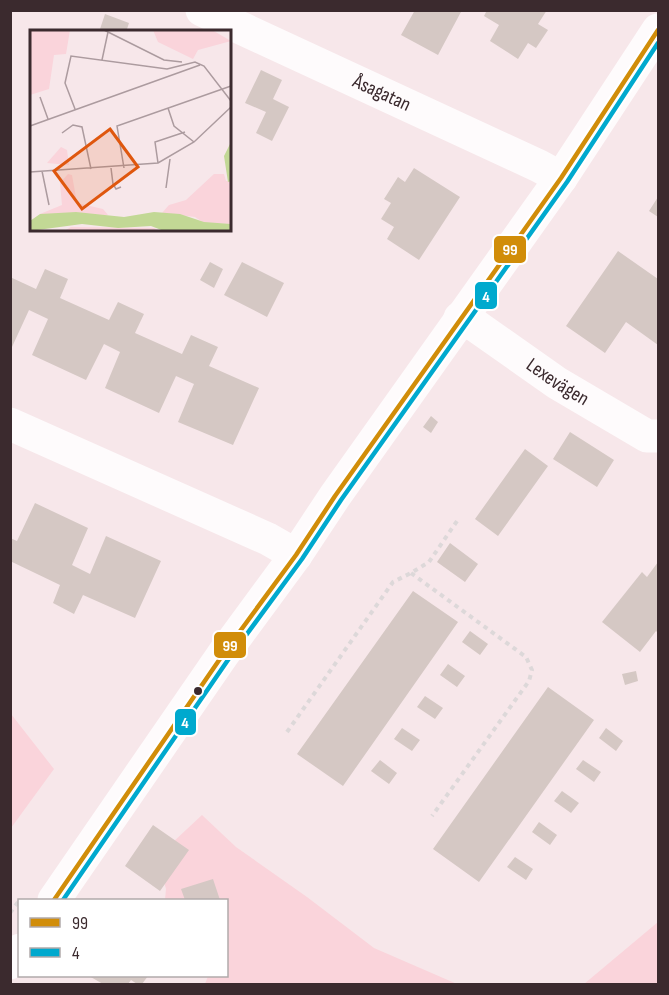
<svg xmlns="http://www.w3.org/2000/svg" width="669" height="995" viewBox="0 0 669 995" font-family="'Sofia Sans Condensed',sans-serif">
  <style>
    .green { fill: #fad4db }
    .building { fill: #d5c8c4 }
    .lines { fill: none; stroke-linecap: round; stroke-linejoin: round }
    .path { stroke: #ddd8d9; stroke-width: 4; stroke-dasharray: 4.5 4.5; stroke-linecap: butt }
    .minor { stroke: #fefbfc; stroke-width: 33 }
    .tertiary { stroke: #fefbfc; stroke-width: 33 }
    .bus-1-casing { stroke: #fff; stroke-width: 9 }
    .bus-2-casing { stroke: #fff; stroke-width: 9 }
    .bus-1 { stroke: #d18d09; stroke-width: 4.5 }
    .bus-2 { stroke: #00a9ce; stroke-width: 4.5 }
    .bus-dot { fill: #3b2a2e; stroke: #fff; stroke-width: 2 }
    .labels { text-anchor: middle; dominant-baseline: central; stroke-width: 5; stroke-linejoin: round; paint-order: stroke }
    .street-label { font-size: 20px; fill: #3b2a2e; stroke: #fff }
    .inset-road { fill: none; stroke: #ac9b9f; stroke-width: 1.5 }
    .view { fill: #df570e; fill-opacity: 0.15; stroke: #df570e; stroke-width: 3 }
    .inset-edge { fill: none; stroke: #3b2a2e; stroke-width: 3 }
    .line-badge { stroke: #fff; stroke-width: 2 }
    .badge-label { font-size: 16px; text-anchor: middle; font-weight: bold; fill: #fff }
  </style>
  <rect width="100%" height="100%" fill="#f7e7ea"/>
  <path class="green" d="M11 714 54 769 11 828Z
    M202 815 236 847 307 897 374 948 457 984H205L208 976H226V900H165L166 889 157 857Z
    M658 922V984H584Z"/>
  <path class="building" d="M415 10H462L438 55 401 35Z
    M487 10H547L538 24 548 30 536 48 528 43 518 59 490 41 499 25 484 16Z
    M105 14 129 23 126 32H99Z
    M261 70 282 80 273 99 289 107 272 141 256 133 266 112 245 103Z
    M414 168 460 197 419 260 387 239 394 227 381 219 391 203 384 199 398 177 405 182Z
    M658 197V217L649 211Z
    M618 251 658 279V345L626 322 605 353 566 326Z
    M210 262 223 269 214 288 200 280Z
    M242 262 284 283 267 317 224 295Z
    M45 269 68 279 60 298 109 320 118 302 144 314 135 333 182 354 191 335 218 347 209 366 259 388 233 445 178 422 194 384 176 376 159 413 105 388 120 352 104 344 86 380 32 355 48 319 29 310 12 347 10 346V277L36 289Z
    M431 416 438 422 431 433 423 427Z
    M570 432 614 460 597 487 553 459Z
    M525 449 548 466 498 536 475 519Z
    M35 503 88 528 72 565 90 574 106 536 161 561 135 618 83 595 74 614 53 603 60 585 10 561V538L17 541Z
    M450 543 478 564 465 582 437 562Z
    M658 562V633L656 631 640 652 602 622 642 572 647 577Z
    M413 591 458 622 343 786 297 754Z
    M470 631 488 644 480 655 462 642Z
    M448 664 465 676 457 687 440 675Z
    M636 671 638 681 625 685 622 674Z
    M548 687 594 720 479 882 433 849Z
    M425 696 443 708 435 719 417 707Z
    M402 728 420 740 412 751 394 739Z
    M606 728 623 741 616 751 599 738Z
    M380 760 397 773 389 784 371 771Z
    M583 760 601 772 594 782 576 769Z
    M562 791 579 803 571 813 554 801Z
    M539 822 557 835 550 845 532 832Z
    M153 825 189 850 160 891 125 866Z
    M515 857 533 869 526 880 507 867Z
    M213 879 220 900H185L181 889Z
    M89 976H148L142 984H137L131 980 128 984H103Z"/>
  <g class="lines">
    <path class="path" d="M411 573 526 657 532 670 529 681 432 816
      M287 732 393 582 411 573 429 562 457 521
      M10 913 18 902"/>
    <g class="minor">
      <path id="s1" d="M202 10 539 166 561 178"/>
      <path id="s2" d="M460 318 476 326 557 383 647 436H658"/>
      <path d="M10 424 268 539 296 555"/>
    </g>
    <path class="tertiary" d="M54 900 224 653 296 555 335 496 561 178 658 30
      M10 963 20 950"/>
    <defs>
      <path id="bus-1" d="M54 900 224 653 296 555 335 496 561 178 658 30"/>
      <path id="bus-2" d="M63 900 230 657 302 559 341 500 567 182 658 43"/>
    </defs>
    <use href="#bus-1" class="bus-1-casing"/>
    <use href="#bus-2" class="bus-2-casing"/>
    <use href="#bus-1" class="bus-1"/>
    <use href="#bus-2" class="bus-2"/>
  </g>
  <circle class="bus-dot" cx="198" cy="691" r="5"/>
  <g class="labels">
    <g class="street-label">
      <text stroke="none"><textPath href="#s1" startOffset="198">Åsagatan</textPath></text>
      <text stroke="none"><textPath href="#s2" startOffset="117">Lexevägen</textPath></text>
    </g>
  </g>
  <g transform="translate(30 30)">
    <rect width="201" height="201" fill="#f7e7ea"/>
    <path d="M0 0H40L36 24 24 25 19 59 0 65ZM123 0H182L201 11 168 20 163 29 128 12ZM31 117 37 120 39 135 17 133ZM38 144 42 145 47 173 73 179 78 185 10 184 32 175 30 153ZM184 144H194L196 151H201V194L174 193 165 187 132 183 139 175 156 170ZM41 197 124 198 130 201H34Z" fill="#fad4db"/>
    <path d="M201 112V151L198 152 194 126ZM46 182 94 187 124 182 150 184 174 192 201 194V201H134L121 196 88 198 52 194 0 201V191L10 184Z" fill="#c2d895"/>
    <path class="inset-road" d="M74 0 134 30 152 32M72 30 78 2M10 67 18 89M138 78 144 96 164 112M45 79 35 53 41 26 137 39 165 32 174 36 201 71M0 96 170 35M32 103 43 95 52 97 61 139M128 133 125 112 155 102M81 138 83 154 86 159 91 157M94 138 87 96 201 56M12 141 19 175M0 142 128 133 164 112 201 77M136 158 140 129"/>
    <path class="view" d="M80 99 108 137 52 179 24 141Z"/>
    <rect width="201" height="201" class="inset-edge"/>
  </g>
  <g class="line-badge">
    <rect x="493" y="235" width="34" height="29" rx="6" fill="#d18d09"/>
    <rect x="474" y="281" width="24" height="29" rx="6" fill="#00a9ce"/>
    <rect x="213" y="631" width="34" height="28" rx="6" fill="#d18d09"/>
    <rect x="174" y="708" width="23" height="28" rx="6" fill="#00a9ce"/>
  </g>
  <g class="badge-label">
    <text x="510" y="255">99</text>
    <text x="486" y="302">4</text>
    <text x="230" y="651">99</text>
    <text x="185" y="728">4</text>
  </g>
  <rect width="669" height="995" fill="none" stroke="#3b2a2e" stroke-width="24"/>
  <rect x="18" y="899" width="210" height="78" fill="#ffffff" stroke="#b1aaab" stroke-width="1.5"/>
  <rect x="30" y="918" width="30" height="9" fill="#d18d09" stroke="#b1aaab" stroke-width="1.5"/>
  <text x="72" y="929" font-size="18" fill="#3b2a2e">99</text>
  <rect x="30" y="948" width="30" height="9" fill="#00a9ce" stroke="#b1aaab" stroke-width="1.5"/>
  <text x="72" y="959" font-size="18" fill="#3b2a2e">4</text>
</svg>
